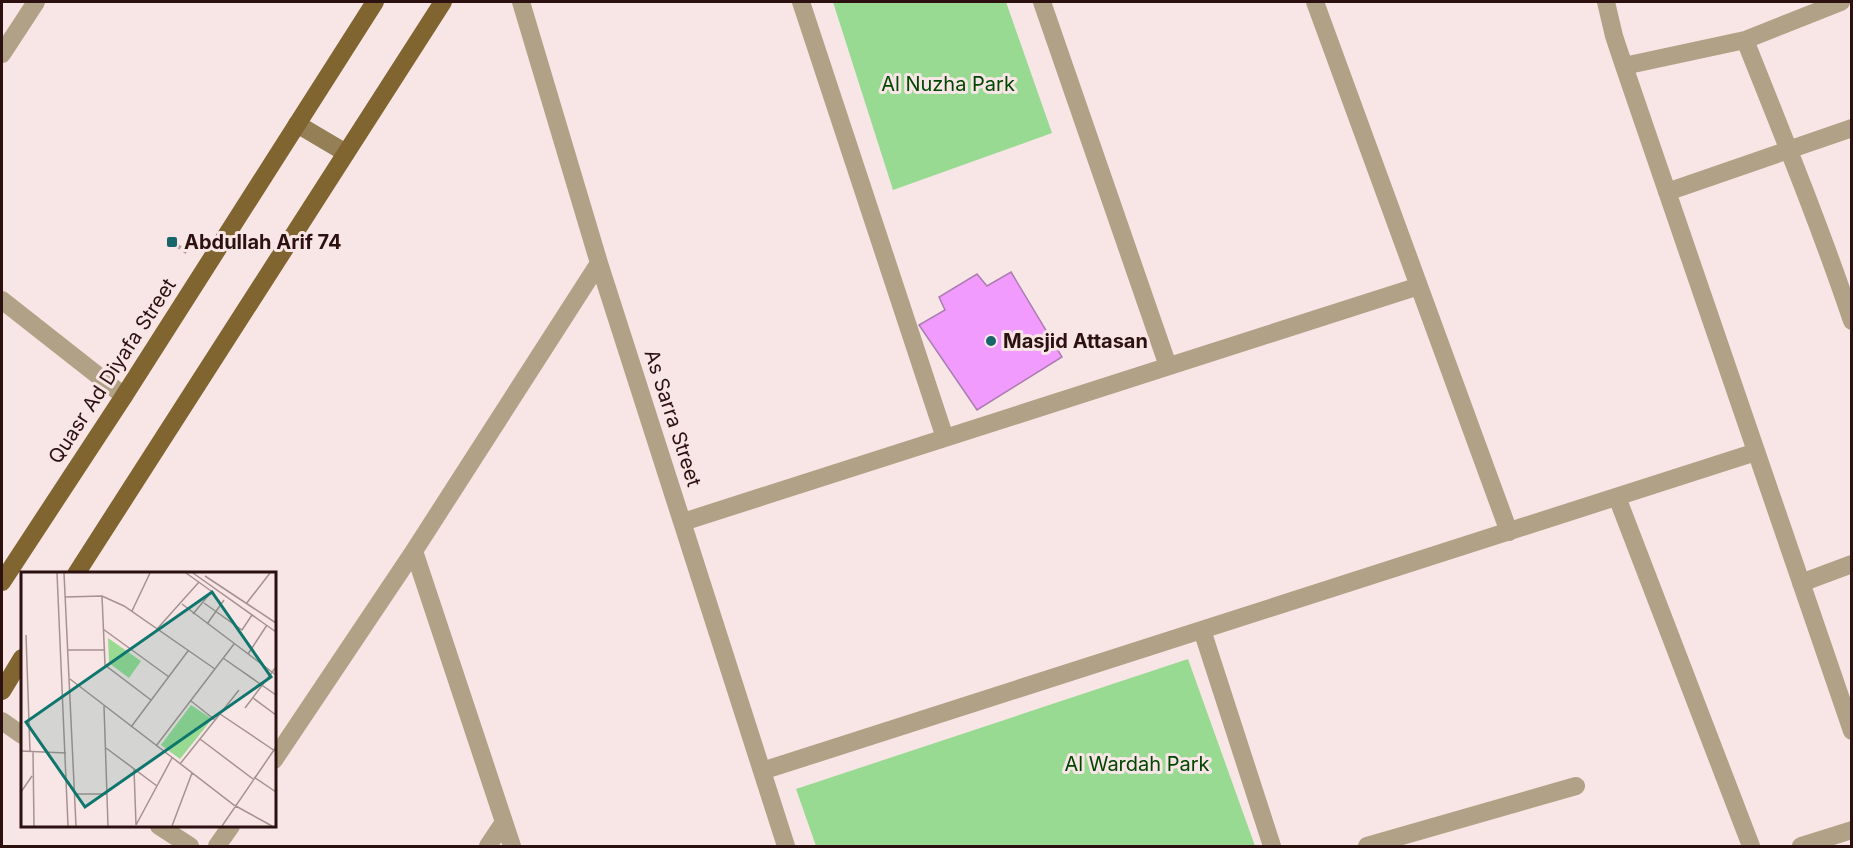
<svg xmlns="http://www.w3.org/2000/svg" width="1853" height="848" viewBox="0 0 1853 848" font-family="Inter,sans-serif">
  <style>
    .green { fill: #98da92 }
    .building { fill: #f19bfe; stroke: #aa7cb0; stroke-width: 1.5 }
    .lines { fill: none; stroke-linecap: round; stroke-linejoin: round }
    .path { stroke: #b6a1a0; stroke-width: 4; stroke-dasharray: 3 4.5; stroke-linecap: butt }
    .street { stroke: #b1a287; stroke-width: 18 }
    .secondary { stroke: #957f56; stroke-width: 18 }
    .primary { stroke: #806530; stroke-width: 18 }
    .poi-dot { fill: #17656b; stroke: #f7e6e5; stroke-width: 2 }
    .labels { text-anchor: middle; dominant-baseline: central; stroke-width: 6; stroke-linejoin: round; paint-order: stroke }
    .park-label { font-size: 20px; fill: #014600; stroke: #f7e6e5 }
    .poi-label { font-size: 20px; font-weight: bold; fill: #2d1110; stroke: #f7e6e5; text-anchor: start }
    .street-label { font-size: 20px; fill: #2d1110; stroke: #f7e6e5 }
    .inset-road { fill: none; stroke: #a69190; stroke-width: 1.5 }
    .view { fill: #0f766e; fill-opacity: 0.15; stroke: #0f766e; stroke-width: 3 }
    .inset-edge { fill: none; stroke: #2d1110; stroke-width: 3 }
  </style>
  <rect width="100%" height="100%" fill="#f7e6e5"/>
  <path class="green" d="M833 2H1006L1052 133 893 190Z
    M1188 659 1255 846H816L796 789Z"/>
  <path class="building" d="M1011 272 1062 357 977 410 919 325 945 310 939 297 977 274 987 286Z"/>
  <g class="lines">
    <path class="path" d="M172 242 189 254"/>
    <path class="street" d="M521 2 599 263 786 846
      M801 2 945 438
      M1042 2 1168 366
      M1315 2 1509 532
      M1606 2 1614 36 1624 66 1852 731
      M1745 40C1782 133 1820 226 1852 321
      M2 54 36 2
      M1624 66 1745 40 1841 2
      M1667 192 1852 128
      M2 300 124 396
      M1617 497 1751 846
      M683 522 1419 286
      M414 551 512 846
      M1801 583 1852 564
      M1202 630 1272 846
      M2 721 22 735
      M274 760 414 551 599 263
      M762 771 1756 452
      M159 826 190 846
      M217 846 231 826
      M488 846 504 822
      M1367 846 1576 786
      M1801 846 1852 830"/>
    <path class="secondary" d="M297 124 346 153"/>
    <path class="primary" d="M76 574 443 2
      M2 582 124 396 375 2
      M2 691 22 658"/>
  </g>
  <g class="poi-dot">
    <rect x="166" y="236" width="12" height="12" rx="3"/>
    <circle cx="991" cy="341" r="6"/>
  </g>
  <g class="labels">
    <g class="park-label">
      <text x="948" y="84">Al Nuzha Park</text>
      <text x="1137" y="764">Al Wardah Park</text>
    </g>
    <g class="poi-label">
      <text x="184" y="242">Abdullah Arif 74</text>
      <text x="1003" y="341">Masjid Attasan</text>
    </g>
    <g class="street-label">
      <text transform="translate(112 371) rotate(-57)">Quasr Ad Diyafa Street</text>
      <text transform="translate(673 418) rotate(72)">As Sarra Street</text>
    </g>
  </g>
  <g transform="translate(21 572)">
    <rect width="255" height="255" fill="#f7e6e5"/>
    <path d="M87 66 120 89 108 106 88 91ZM170 133 191 147 159 187 140 173Z" fill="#98da92"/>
    <path class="inset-road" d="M36 1 47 254M43 1 55 254M165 1 193 21M172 1 255 60M184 4 255 51M81 24 84 93 130 128M44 25 81 24 103 34 194 97M183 31 221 58 231 43M161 32 255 103M225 32 249 1M111 39 129 1M172 42 191 19M186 52 203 28M82 57 148 105M136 57 178 10M5 63 9 179M47 78H83M227 82 246 53M202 86 255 123M49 107 213 233 251 254M232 126 255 143M170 129 194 148M83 134 87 254M224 136 255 95M199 142 254 179M110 155 167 79M179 167 232 207M135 174 213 72M85 176 136 214M0 179 45 181M12 179 13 254M159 192 218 118M113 197 115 253M233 205 255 220M0 220 11 204M53 222H86M115 253 151 186M151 254 171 201M201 254 255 175"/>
    <path class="view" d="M191 20 250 105 64 235 5 150Z"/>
    <rect width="255" height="255" class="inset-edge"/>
  </g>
  <rect width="1853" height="848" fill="none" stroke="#2d1110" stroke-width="6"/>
</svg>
